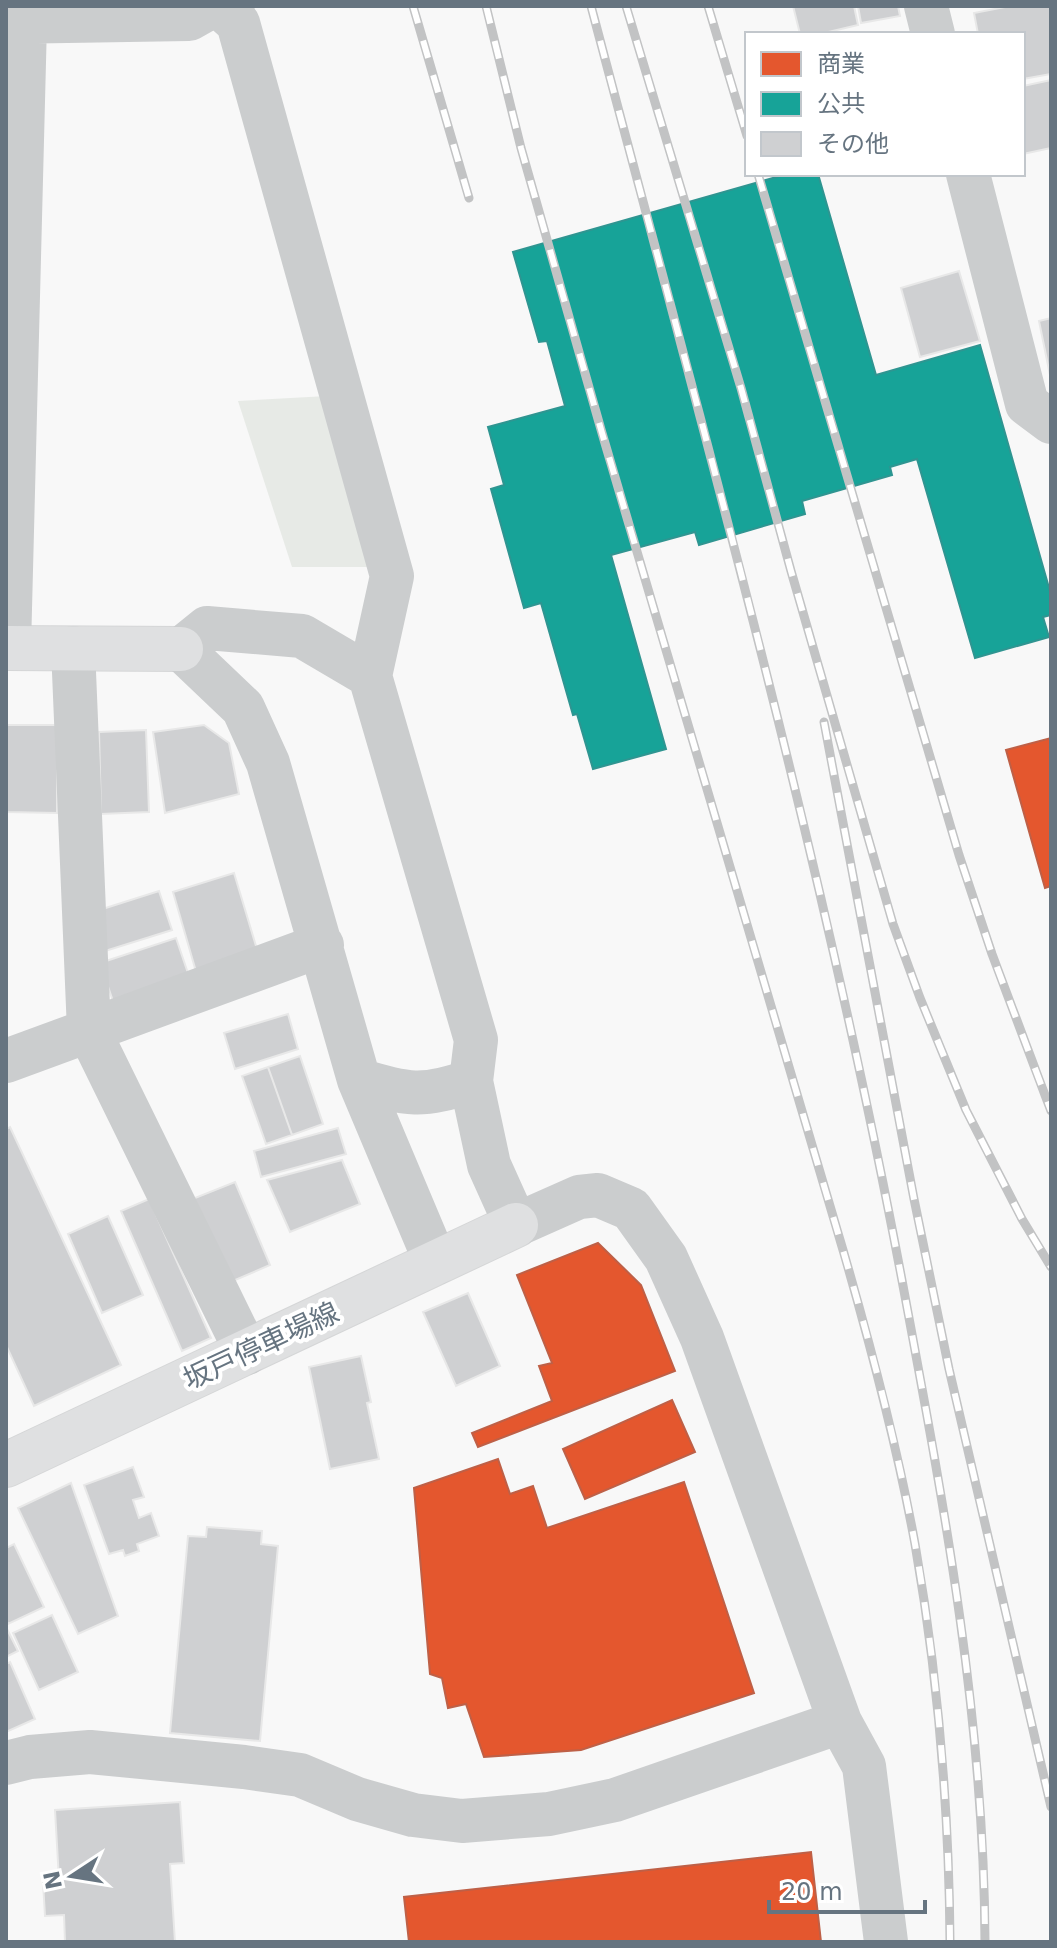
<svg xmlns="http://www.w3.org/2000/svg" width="1057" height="1948" viewBox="0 0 1057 1948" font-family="'DejaVu Sans','Noto Sans JP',sans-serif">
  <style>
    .green { fill: #e7eae6 }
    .shops { fill: #e4572e; stroke: #be6047; stroke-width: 2 }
    .public { fill: #17a398; stroke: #2f9591; stroke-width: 2 }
    .building { fill: #cfd0d2; stroke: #e8e8e8; stroke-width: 2 }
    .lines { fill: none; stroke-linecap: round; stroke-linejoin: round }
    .secondary-casing { stroke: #d5d6d7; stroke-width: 46 }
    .street { stroke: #cbcdce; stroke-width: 44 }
    .secondary { stroke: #dfe0e1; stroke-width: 44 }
    .rail-casing { stroke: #c2c3c4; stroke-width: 9 }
    .rail { stroke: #fff; stroke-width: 6; stroke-dasharray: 18; stroke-linecap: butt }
    .labels { text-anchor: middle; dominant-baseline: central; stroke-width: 8; stroke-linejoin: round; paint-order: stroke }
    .street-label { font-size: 28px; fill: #667480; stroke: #fff }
  </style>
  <rect width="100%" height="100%" fill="#f8f8f8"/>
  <path class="green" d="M327 396 374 567H292L238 401Z"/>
  <path class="shops" d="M1051 738V886L1045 888 1006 750Z
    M598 1243 641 1285 675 1371 478 1447 472 1433 552 1401 539 1366 552 1363 517 1275Z
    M672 1400 695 1452 585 1499 563 1449Z
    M498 1459 510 1494 533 1486 547 1528 684 1482 754 1693 581 1750 484 1757 466 1704 448 1708 442 1678 430 1674 414 1488Z
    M811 1852 821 1942H409L404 1897Z"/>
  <path class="public" d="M787 174H818L876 375 980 345 1051 595V615L1043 617 1049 637 975 658 917 459 890 467 892 475 802 501 805 514 699 545 695 532 611 555 666 749 593 769 577 714 573 715 541 603 524 608 491 489 504 485 488 427 565 406 547 341 539 342 513 252Z"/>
  <path class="building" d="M793 6H854L858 25 820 34H800Z
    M858 6H898L900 16 861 23Z
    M1010 6H1051V74L1023 79V34H978L974 13Z
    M1051 80V148L1023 154V86Z
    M959 271 980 341 920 357 901 288Z
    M1051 318V380L1039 321Z
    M6 725H57V813L6 812Z
    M204 725 229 743 239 794 165 813 153 732Z
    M146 730 149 812 101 814 99 732Z
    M234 873 259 956 197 975 173 892Z
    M159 891 172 930 102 952 90 913Z
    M176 938 191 982 115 1007 100 963Z
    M288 1014 298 1049 235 1069 224 1033Z
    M300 1056 323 1124 292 1135 268 1067Z
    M268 1067 292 1135 266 1144 242 1076Z
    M10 1127 121 1365 34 1406 6 1345V1129Z
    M338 1128 346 1154 261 1177 254 1151Z
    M342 1160 360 1204 290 1232 267 1180Z
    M235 1182 270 1265 226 1284 190 1200Z
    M149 1199 211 1338 182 1351 121 1211Z
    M108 1216 143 1295 102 1313 68 1234Z
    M468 1293 500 1366 456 1386 423 1312Z
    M361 1356 371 1402 367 1403 379 1459 330 1469 309 1367Z
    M133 1467 144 1497 133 1500 139 1518 151 1513 159 1536 137 1544 139 1551 125 1556 123 1550 109 1554 84 1485Z
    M71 1483 118 1616 78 1634 18 1508Z
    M207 1527 262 1531 261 1544 278 1546 260 1741 170 1733 188 1536 206 1537Z
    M14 1544 44 1607 8 1624 6 1619V1548Z
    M52 1615 78 1672 39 1690 13 1633Z
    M6 1627 18 1651 6 1657Z
    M10 1662 35 1719 6 1732V1664Z
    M180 1802 184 1863 170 1864 175 1942H65L64 1915 45 1916 43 1882 59 1880 55 1810Z"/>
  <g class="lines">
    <defs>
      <path id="secondary" d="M6 648 181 649
        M6 1465 516 1225"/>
    </defs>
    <use href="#secondary" class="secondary-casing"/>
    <path class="street" d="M219 6 238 23 392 576 370 676
      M926 6 933 34
      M6 22 189 19 212 6
      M968 174 1027 404 1051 422
      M9 648 25 23
      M73 648 89 1031 247 1353
      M6 1061 322 945
      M359 1080C407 1095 423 1098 471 1081
      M436 1263 359 1080 268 763 243 708 181 649 207 628 302 636 370 676 476 1040 471 1081 489 1165 516 1225 579 1197 598 1195 631 1209 666 1258 702 1338 840 1722 864 1766 886 1942
      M6 1763 30 1757 90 1752 244 1767 300 1775 357 1799 413 1815 462 1821 549 1814 615 1800 840 1722"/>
    <use href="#secondary" class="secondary"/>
    <defs>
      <path id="rail" d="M413 6 469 198
        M486 6 521 148 602 433 843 1250C871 1347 897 1445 915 1544 938 1676 949 1809 950 1942
        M591 6C704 433 823 857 904 1291 945 1511 984 1718 985 1942
        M626 6 741 388 791 571 893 924 920 998 966 1110 1022 1219 1051 1267
        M708 6 747 136
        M758 174 959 855 992 954 1051 1111
        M824 722 914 1199 949 1369 1051 1807"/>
    </defs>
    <use href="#rail" class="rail-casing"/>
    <use href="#rail" class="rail"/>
  </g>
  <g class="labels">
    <g class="street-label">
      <text transform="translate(261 1346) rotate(-25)">坂戸停車場線</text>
    </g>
  </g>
  <rect width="1057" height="1948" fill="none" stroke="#667480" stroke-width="16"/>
  <rect x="745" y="32" width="280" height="144" fill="#ffffff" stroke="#c2c7cc" stroke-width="2"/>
  <rect x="761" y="52" width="40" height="24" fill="#e4572e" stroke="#c2c7cc" stroke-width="2"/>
  <text x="817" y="72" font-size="24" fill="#667480">商業</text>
  <rect x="761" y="92" width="40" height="24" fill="#17a398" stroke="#c2c7cc" stroke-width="2"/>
  <text x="817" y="112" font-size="24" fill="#667480">公共</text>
  <rect x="761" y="132" width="40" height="24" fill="#cfd0d2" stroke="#c2c7cc" stroke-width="2"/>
  <text x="817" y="152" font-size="24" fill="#667480">その他</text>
  <g transform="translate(72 1876) rotate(258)" stroke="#ffffff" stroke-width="6" paint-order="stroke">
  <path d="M0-6L14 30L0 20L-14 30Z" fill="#667480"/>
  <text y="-12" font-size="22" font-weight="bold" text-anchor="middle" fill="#667480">N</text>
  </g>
  <path d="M769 1900v12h156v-12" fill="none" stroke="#667480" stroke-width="4"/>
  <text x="781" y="1900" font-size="24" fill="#667480" stroke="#ffffff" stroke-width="6" paint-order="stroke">20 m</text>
</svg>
